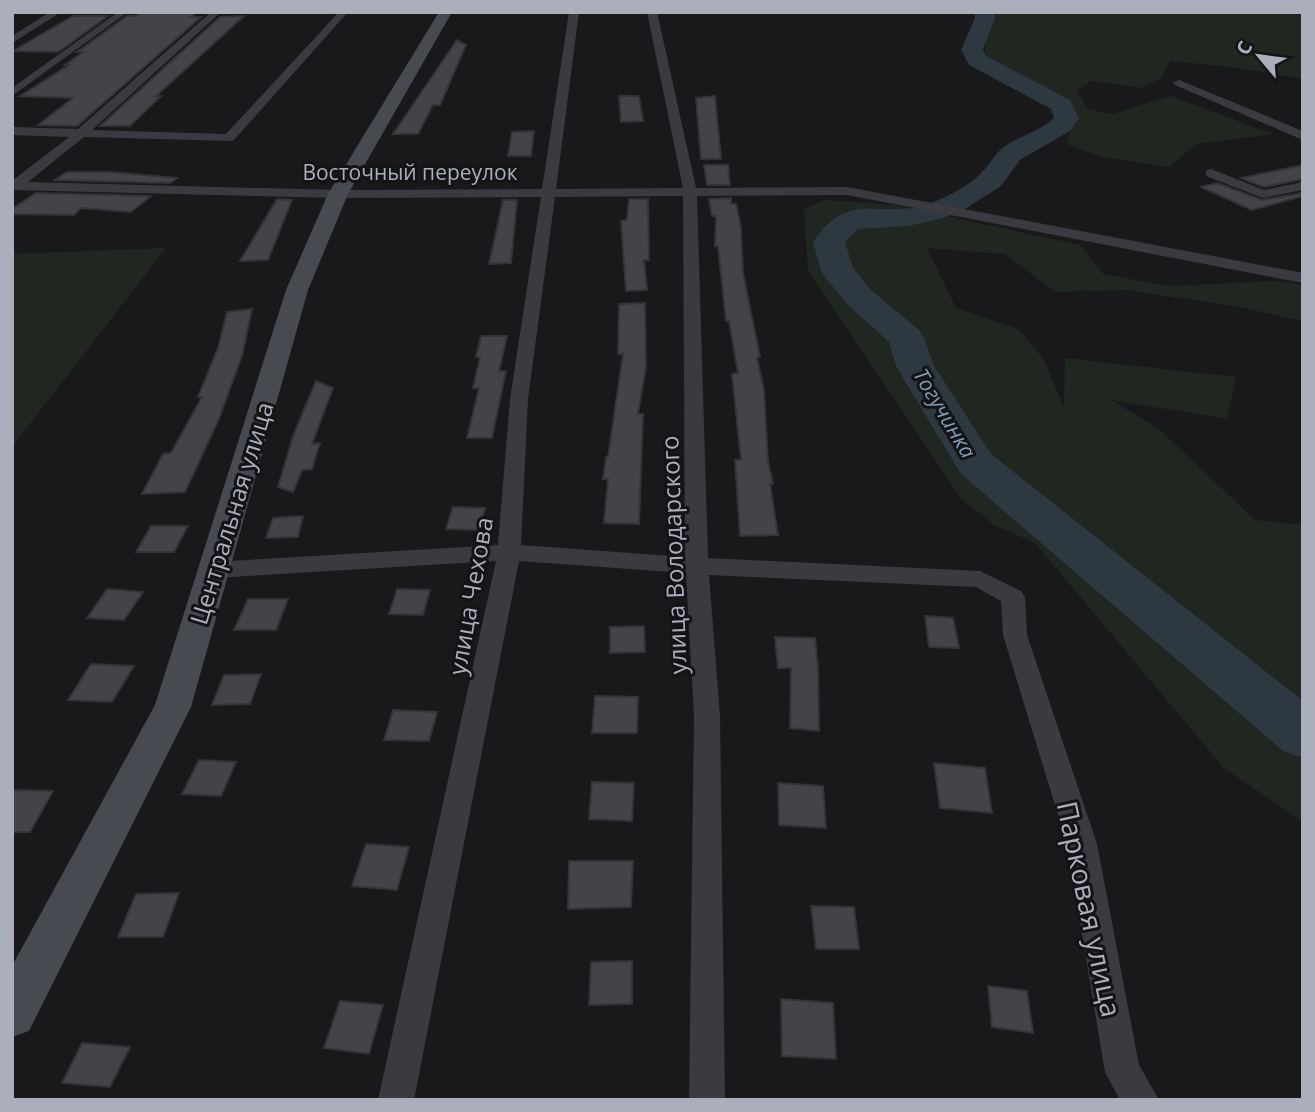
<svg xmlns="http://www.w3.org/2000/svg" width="1315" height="1112" viewBox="0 0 1315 1112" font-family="'Open Sans',sans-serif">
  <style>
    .green { fill: #1f2720 }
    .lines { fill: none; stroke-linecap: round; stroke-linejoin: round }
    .river { fill: #2e3841; fill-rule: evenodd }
    .building { fill: #434449; stroke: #333338; stroke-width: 2 }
    .minor { fill: #3a3b41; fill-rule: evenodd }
    .secondary { fill: #484a51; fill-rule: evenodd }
    .labels { text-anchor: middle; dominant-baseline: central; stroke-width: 6; stroke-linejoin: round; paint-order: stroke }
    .far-street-label { font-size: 21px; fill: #abafbc; stroke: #141417 }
    .far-water-label { font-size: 21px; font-style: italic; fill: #809cb9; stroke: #141417 }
    .street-label { font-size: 24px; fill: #abafbc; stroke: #141417 }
    .near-street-label { font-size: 28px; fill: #abafbc; stroke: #141417 }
  </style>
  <rect width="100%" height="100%" fill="#19191c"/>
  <path class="green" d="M988 12H1303V79L1232 67 1170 61 1162 77 1143 88 1091 81 1077 90 1088 109 1112 114 1171 96 1273 134 1196 144 1169 167 1101 157 1067 144 1074 112 985 58Z
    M826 200 895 205 1080 245 1103 274 1169 286 1279 281 1303 285V321L1235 306 1125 290 1055 292 1005 254 927 248 956 308 1020 330 1044 360 1064 407 1065 358 1236 377 1227 419 1111 400 1158 428 1255 520 1303 525V822L1223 767 1035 543 996 526 962 500 808 271 804 209Z
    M166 248 12 447V254Z"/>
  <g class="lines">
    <path class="river" d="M974 12H994L995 18 983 50 986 56 1070 100 1079 118 1070 131 1020 160 1001 186 965 209 944 218 908 226 858 229 845 242 853 268 871 290 919 330 924 338 934 366 991 454 1303 701V758L1283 751 961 474 896 366 889 342 847 304 825 277 821 270 813 242C849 188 880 220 928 204 946 198 971 185 983 171 990 164 995 153 1004 147 1019 136 1041 131 1054 118L1051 109 969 65 961 50 975 18Z"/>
  </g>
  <path class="building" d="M141 12H197L191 17H201L77 126 38 125 73 98 20 96 69 65H65L83 52H77L127 16H136Z
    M73 16H108L58 52 13 51Z
    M244 16 156 96H161L130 126H100L220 17Z
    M457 40 466 45 440 105H433L418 134H393Z
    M619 96H639L643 121 621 122Z
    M715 96 721 159H701L696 98Z
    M534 131 531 156H508L512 132Z
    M704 165H728L730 185H707Z
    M1303 165V179L1264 187 1241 178Z
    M67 172H110L177 178 170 183 55 180Z
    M1217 183 1262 200 1303 193V196L1252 210 1201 187Z
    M36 193 151 196 131 212 81 208 74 215 12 214V209Z
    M731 198V204H736L741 228 743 273 760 357 757 358 764 390 768 461 773 484H770L778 535 740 536 735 460H741L732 374 738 373 729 321H726L718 246H715L716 216H712L709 199Z
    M277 199 292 200 268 260 240 261Z
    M629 199H648L649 260H644L647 290 626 291 621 221 627 220Z
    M503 200H517L511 263 489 264Z
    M645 303 646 367 638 414H643L639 524 604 523 608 479H603L606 457H608L623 354H618L619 304Z
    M252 309 242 356 218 421 185 492 142 494 163 454 171 453 202 397H198L218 348 227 312Z
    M481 336H507L499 371H506L492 438H467L479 388H473L480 357H476Z
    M316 381 333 388 312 444 320 443 312 469 302 470 293 492 278 487 293 436Z
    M453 507 485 508 479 530 446 529Z
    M303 516 298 537 266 538 273 518Z
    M151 526H188L174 552H136Z
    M107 589 120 590 143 592 124 620 87 618Z
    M397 589 430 590 423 615 389 614Z
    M248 599H288L276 630H234Z
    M925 616 953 618 959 648 929 647Z
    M644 626 645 652 610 653V627Z
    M775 637 815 638 818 669 819 731 790 728 791 668H778Z
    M91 664 134 666 112 702 68 700Z
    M261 674 250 704 212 705 224 675Z
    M595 696 638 697 637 733H592Z
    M393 710 437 712 429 741 384 740Z
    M199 760 236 762 221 796 182 794Z
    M934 763 985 768 992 813 940 808Z
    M592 782 634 783 632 821 589 819Z
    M778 783 823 786 826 828 779 825Z
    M12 790 53 791 30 832H12Z
    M366 844 409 847 397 890 352 886Z
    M569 861H633L631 907 568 909Z
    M179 893 163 937H118L136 894Z
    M811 906 854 907 859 949H816Z
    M632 961V1004L589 1005 591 962Z
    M988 986 1027 991 1033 1033 992 1027Z
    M781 999 833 1003 836 1059 782 1056Z
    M340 1001 383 1005 369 1054 324 1048Z
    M82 1043 130 1047 110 1087 62 1083Z"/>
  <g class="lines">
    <path class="minor" d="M50 12H61L12 43V36Z
      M118 12H128L12 96V88Z
      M211 12H221L92 130 226 134 339 12H348L233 141 84 137 28 182 338 190 542 189 569 12H579L556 189 683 188 647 12H657L696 188 847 187 1303 273V283L847 195 697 196 708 558 980 571 1021 591 1025 597 1027 635 1097 844 1139 1065 1159 1100H1120L1105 1072 1067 844 1003 635 1001 601 976 587 709 575 720 716 725 1100H689L694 716 686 573 519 561 414 1100H378L496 561 214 578 206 576 202 570 206 564 214 562 498 545 510 399 541 197 338 198 12 190V181L69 137 12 135V127L78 129ZM683 196 685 557 521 545 528 399 555 197Z
      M1179 80 1303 131V140L1175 85 1173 83Z
      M1211 169 1264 190 1303 182V190L1263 198 1206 176V170Z"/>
    <path class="secondary" d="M439 12H452L348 194 308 290 191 707 29 1031 12 1037V966L155 705 286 290 328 194Z"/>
  </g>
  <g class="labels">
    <g class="far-street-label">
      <text x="410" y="172">Восточный переулок</text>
    </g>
    <g class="far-water-label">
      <text transform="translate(945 413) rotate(59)">Тогучинка</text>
    </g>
    <g class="street-label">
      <text transform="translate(231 513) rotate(-73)">Центральная улица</text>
      <text transform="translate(673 555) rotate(-92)">улица Володарского</text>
      <text transform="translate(470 596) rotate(-80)">улица Чехова</text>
    </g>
    <g class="near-street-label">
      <text transform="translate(1090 909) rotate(78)">Парковая улица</text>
    </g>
  </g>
  <rect width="1315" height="1112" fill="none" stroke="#abafbc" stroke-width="28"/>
  <g transform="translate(1259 56) rotate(299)" stroke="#141417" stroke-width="5" paint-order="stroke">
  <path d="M0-5L12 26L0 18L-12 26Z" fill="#abafbc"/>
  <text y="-10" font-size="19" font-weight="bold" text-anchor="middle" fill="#abafbc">С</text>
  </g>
</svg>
